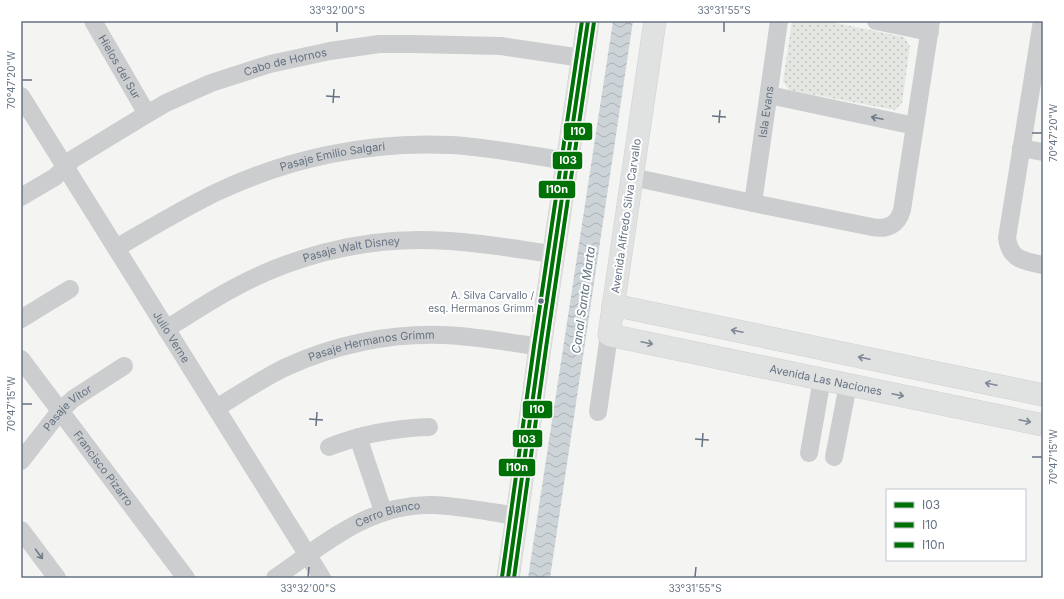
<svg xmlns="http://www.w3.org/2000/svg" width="1064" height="599" viewBox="0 0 1064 599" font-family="Inter,sans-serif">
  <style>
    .park { fill: url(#park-dots) }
    .water { fill: url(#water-waves) }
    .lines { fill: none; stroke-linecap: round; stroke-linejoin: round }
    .secondary-casing { stroke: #d0d1d1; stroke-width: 23 }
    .street { stroke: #cccdce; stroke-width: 18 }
    .secondary { stroke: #e0e1e1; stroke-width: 22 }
    .bus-1-casing { stroke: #fff; stroke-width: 7 }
    .bus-2-casing { stroke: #fff; stroke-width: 7 }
    .bus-3-casing { stroke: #fff; stroke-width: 7 }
    .bus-1 { stroke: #007106; stroke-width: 4 }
    .bus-2 { stroke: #007106; stroke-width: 4 }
    .bus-3 { stroke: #007106; stroke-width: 4 }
    .oneway { stroke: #6f7b8a }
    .oneway2 { stroke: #7e8896 }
    .ticks { fill: none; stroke: #657283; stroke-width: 1.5 }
    .bus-dot { fill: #657283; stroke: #fff; stroke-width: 1.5 }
    .labels { text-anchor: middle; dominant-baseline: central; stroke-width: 4; stroke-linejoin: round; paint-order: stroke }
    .bus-label { font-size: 10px; fill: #657283; stroke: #fff; text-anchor: end }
    .street-label { font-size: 11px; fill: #657283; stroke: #fff }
    .water-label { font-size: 12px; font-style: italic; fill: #60737f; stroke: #fff }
    .line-badge { stroke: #fff; stroke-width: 1.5 }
    .badge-label { font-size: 11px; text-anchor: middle; font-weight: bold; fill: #fff }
    .neatline { fill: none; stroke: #657283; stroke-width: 1.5 }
    .ticks-label { font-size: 10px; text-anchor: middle; fill: #657283 }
  </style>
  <defs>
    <pattern id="park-dots" width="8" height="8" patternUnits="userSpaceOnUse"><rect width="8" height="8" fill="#e4e7e1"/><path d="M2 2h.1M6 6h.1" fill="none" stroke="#bcc0bc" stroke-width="1.8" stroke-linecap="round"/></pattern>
    <pattern id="water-waves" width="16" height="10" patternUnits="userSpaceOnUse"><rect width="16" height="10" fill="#cdd4d8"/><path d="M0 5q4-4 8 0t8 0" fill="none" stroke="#aab0b5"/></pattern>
  </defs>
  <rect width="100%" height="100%" fill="#f4f5f3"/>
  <path class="park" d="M792 21H827L904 37 910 46 902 103 895 110 789 90 783 81Z"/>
  <path class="water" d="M613 21H633L550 578H528Z"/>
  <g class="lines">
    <defs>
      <g id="secondary">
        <path id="s11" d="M655 21 609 335 1043 425"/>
        <path d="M613 305 1043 395"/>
        <path d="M508 578 517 516 540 347 588 21"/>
      </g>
    </defs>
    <use href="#secondary" class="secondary-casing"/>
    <g class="street">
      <path id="s1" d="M93 21 147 114"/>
      <path d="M876 21 930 32"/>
      <path d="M1042 21 1007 238C1010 260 1024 261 1043 265"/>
      <path d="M769 95 915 126"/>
      <path id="s2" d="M21 96 322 578"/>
      <path d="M1021 148 1043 152"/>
      <path d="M632 177 753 203 872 227C887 230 898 225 902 210L931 21"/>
      <path id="s3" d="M21 197 55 177 73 159 147 114 166 103 211 83 270 64 330 51 379 44H413L501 46 582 58"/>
      <path id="s4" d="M753 203 779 21"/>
      <path id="s5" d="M116 248C149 229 182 209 217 192 289 158 370 141 450 145 489 147 528 155 567 161"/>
      <path d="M21 319 70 289"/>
      <path id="s6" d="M166 329C189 315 211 300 234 288 291 257 356 240 420 240 465 240 509 248 553 254"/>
      <path id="s7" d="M21 359 186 578"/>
      <path id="s8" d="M216 408C238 395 260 380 284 368 333 345 389 333 443 335 475 336 508 342 540 347"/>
      <path d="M598 412 609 335"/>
      <path d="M358 437 383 511"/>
      <path d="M329 447C362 434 394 428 429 427"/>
      <path d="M809 453 822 379"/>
      <path d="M834 457 848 385"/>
      <path id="s9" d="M21 461 60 411 73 399 124 366"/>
      <path d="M21 530 57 578"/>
      <path id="s10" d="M275 578C324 544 370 503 433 505 461 506 489 512 517 516"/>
    </g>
    <use href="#secondary" class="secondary"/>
    <defs>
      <path id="bus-1" d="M508 578 540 347 588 21"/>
      <path id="bus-2" d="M514 578 546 348 594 22"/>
      <path id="bus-3" d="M502 577 534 346 582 21"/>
    </defs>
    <use href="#bus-1" class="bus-1-casing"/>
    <use href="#bus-2" class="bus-2-casing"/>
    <use href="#bus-3" class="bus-3-casing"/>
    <use href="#bus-1" class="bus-1"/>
    <use href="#bus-2" class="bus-2"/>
    <use href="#bus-3" class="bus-3"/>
  </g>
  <defs><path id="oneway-shaft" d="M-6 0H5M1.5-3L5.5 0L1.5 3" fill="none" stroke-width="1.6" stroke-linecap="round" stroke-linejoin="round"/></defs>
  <g class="oneway">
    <use href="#oneway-shaft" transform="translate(877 118) rotate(-168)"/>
    <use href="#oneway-shaft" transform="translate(39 554) rotate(53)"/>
  </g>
  <g class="oneway2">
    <use href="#oneway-shaft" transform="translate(737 331) rotate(-168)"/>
    <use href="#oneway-shaft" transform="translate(647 343) rotate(12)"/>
    <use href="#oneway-shaft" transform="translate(864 358) rotate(-168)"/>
    <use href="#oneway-shaft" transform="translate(991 384) rotate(-168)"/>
    <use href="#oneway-shaft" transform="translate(898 395) rotate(12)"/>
    <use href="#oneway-shaft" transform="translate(1025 421) rotate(12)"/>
  </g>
  <path class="ticks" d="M337 32V22M724 32V22M22 80H32M326 96 340 97M333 103 334 89M712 116 726 117M719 123 720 110M1032 133H1042M22 404H32M309 419 323 420M316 426 317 412M695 439 709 440M702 447 703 433M1032 457H1042M308 577 309 567M695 577 696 567"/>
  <circle class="bus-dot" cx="541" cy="301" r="3.5"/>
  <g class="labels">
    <g class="bus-label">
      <text x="534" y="295">A. Silva Carvallo /<tspan x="534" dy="13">esq. Hermanos Grimm</tspan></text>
    </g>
    <g class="street-label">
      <text stroke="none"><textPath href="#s3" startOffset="300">Cabo de Hornos</textPath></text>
      <text stroke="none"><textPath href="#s1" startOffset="53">Hielos del Sur</textPath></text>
      <text stroke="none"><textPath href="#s4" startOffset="92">Isla Evans</textPath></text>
      <text stroke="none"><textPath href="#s5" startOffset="237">Pasaje Emilio Salgari</textPath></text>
      <text transform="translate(626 216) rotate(-82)">Avenida Alfredo Silva Carvallo</text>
      <text stroke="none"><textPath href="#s6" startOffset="204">Pasaje Walt Disney</textPath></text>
      <text stroke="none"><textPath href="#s2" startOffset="284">Julio Verne</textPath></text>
      <text stroke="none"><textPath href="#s8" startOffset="170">Pasaje Hermanos Grimm</textPath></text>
      <text stroke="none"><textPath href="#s11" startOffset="539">Avenida Las Naciones</textPath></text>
      <text stroke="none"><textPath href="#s9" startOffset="71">Pasaje Vítor</textPath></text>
      <text stroke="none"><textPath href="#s7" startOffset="137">Francisco Pizarro</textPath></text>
      <text stroke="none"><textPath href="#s10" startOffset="131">Cerro Blanco</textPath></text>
    </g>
    <g class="water-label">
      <text transform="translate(583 300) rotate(-82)">Canal Santa Marta</text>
    </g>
  </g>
  <g class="line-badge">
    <rect x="563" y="122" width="30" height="19" rx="4" fill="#007106"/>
    <rect x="552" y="151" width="31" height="19" rx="4" fill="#007106"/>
    <rect x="538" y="180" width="38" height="19" rx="4" fill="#007106"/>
    <rect x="522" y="400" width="31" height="19" rx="4" fill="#007106"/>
    <rect x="512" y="429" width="31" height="19" rx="4" fill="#007106"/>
    <rect x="498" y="458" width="38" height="19" rx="4" fill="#007106"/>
  </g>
  <g class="badge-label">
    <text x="578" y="135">I10</text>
    <text x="568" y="164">I03</text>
    <text x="557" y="193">I10n</text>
    <text x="537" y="413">I10</text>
    <text x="527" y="443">I03</text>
    <text x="517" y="471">I10n</text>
  </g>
  <rect width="1064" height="599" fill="none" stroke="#ffffff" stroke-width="44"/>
  <rect x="886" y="489" width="140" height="72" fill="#ffffff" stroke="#c1c7cd"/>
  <rect x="894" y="502" width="20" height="6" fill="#007106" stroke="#c1c7cd"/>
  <text x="922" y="509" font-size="12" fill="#657283">I03</text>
  <rect x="894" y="522" width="20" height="6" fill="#007106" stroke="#c1c7cd"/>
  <text x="922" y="529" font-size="12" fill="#657283">I10</text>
  <rect x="894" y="542" width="20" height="6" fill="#007106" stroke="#c1c7cd"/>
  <text x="922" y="549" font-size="12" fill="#657283">I10n</text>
  <rect x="22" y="22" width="1020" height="555" class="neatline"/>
  <g class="ticks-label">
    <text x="337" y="14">33°32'00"S</text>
    <text x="724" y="14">33°31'55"S</text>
    <text transform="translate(11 80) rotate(-90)" y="4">70°47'20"W</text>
    <text transform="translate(1053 133) rotate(-90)" y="4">70°47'20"W</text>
    <text transform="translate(11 404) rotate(-90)" y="4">70°47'15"W</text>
    <text transform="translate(1053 457) rotate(-90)" y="4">70°47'15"W</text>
    <text x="308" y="592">33°32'00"S</text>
    <text x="695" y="592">33°31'55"S</text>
  </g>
</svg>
